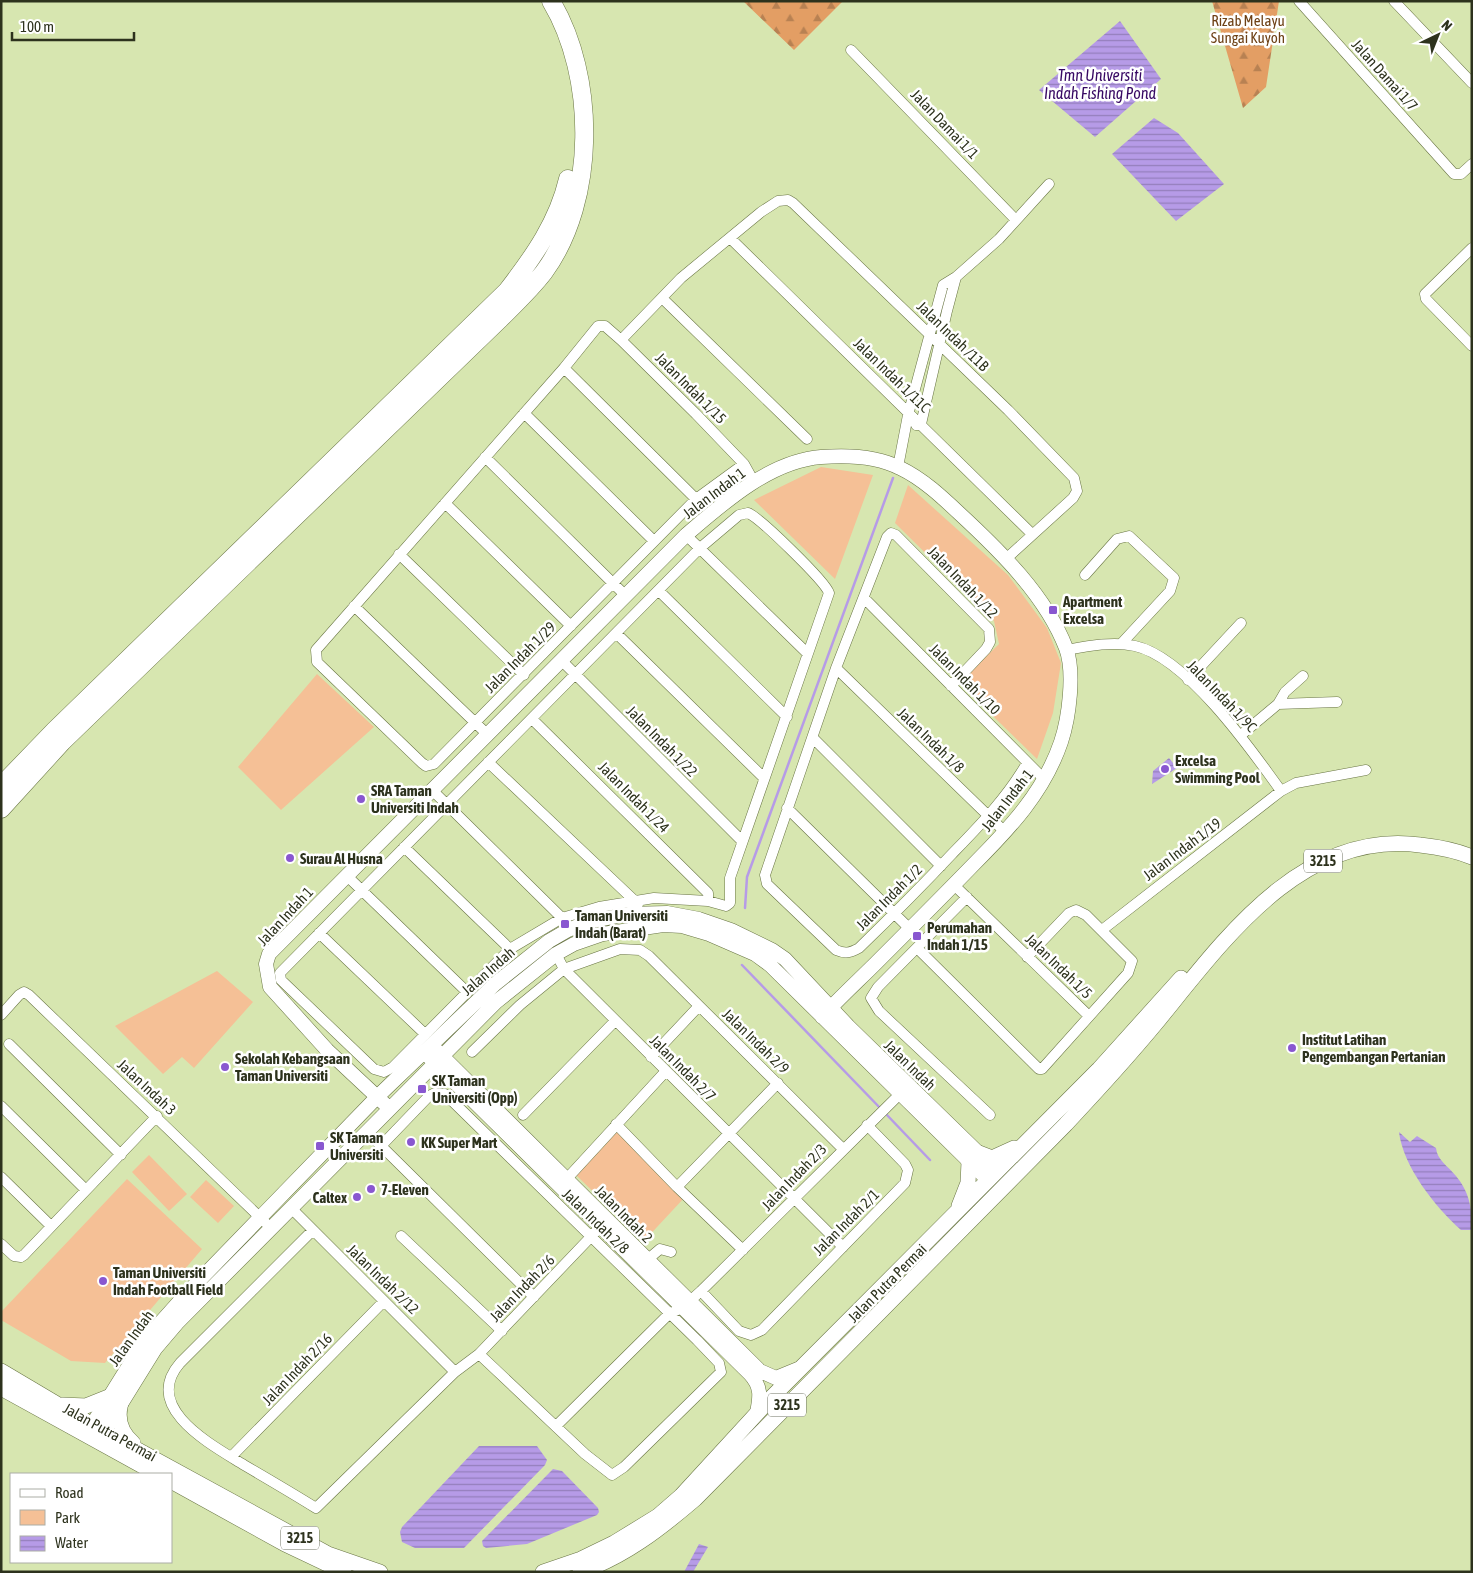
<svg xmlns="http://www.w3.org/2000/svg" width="1473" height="1573" viewBox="0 0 1473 1573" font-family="'Asap Condensed',sans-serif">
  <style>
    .green { fill: #f5c096 }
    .forest { fill: url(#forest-firs) }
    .water { fill: url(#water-rules) }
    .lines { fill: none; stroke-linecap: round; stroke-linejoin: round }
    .stream { stroke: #b69be7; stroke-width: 2.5 }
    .street-casing { stroke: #697544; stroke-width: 11 }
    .secondary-casing { stroke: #697544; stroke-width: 15 }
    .primary-casing { stroke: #697544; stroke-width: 16 }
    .highway-casing { stroke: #697544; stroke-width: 19 }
    .street { stroke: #fff; stroke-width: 10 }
    .secondary { stroke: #fff; stroke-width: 14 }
    .primary { stroke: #fff; stroke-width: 15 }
    .highway { stroke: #fff; stroke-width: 18 }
    .poi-dot { fill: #8957d0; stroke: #fff; stroke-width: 2 }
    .labels { text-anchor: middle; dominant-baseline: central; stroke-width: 5; stroke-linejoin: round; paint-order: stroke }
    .shield { fill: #fff; stroke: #6c7061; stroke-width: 1 }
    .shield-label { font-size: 14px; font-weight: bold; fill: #2d321d }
    .park-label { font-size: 15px; fill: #6d4015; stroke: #fff }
    .street-label { font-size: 15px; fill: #2d321d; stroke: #fff }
    .poi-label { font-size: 15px; font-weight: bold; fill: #2d321d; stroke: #fff; text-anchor: start }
    .water-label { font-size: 16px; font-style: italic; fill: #370863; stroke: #fff }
  </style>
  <defs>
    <pattern id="forest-firs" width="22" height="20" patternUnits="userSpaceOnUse" patternTransform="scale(1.25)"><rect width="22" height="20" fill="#e39e64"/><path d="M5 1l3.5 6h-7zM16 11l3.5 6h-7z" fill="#b88152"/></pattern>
    <pattern id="water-rules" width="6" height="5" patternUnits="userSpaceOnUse" patternTransform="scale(1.25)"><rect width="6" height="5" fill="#b69be7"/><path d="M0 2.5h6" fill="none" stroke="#947fbb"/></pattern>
  </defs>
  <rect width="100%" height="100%" fill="#d7e6b0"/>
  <path class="green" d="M821 467 873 475 835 579 754 500Z
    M908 485 1008 575 1047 628 1061 663 1053 713 1037 759 959 683 999 644 994 621 895 523Z
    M317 674 374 727 281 810 238 767Z
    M217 971 253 1002 194 1068 182 1057 163 1074 115 1026Z
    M617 1129 685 1197 644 1241 576 1175Z
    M149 1155 187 1194 169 1211 132 1172Z
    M127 1179 202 1249 105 1363 71 1361 1 1320V1312Z
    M206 1180 234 1206 218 1223 190 1197Z"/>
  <path class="forest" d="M743 1H843L794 50Z
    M1212 1H1279L1266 87 1243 108Z"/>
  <path class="water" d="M1120 21 1161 79 1095 137 1039 90Z
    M1154 118 1178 133 1224 184 1176 221 1112 154Z
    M1169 758 1177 768 1152 784 1153 771Z
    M1399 1132 1410 1142 1417 1136 1436 1148C1437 1160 1448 1166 1456 1176 1470 1193 1472 1209 1472 1230H1461C1435 1207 1403 1166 1399 1132Z
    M479 1446H537L547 1460 545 1465 464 1548H415L402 1542 400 1532 402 1527Z
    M553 1469 562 1471 598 1508 599 1512 597 1515 527 1544 486 1548 483 1546 482 1541Z
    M699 1544 708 1547 693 1572H684Z"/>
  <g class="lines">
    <path class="stream" d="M745 908 747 877 893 478
      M742 965 882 1110
      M886 1114 930 1160"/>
    <defs>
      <path id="street" d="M1299 1 1454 174H1461L1472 164
        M1394 1 1472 83
        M851 50 1016 220
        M730 238 1032 534
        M1472 248 1425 294 1426 299 1472 346
        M662 298 807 439
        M621 340 681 278 761 212 778 201 788 200 793 203 1008 410 1074 478 1077 491 1073 498 1007 558
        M564 368 696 499
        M524 413 654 541
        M916 425 921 424 947 311 956 277
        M485 457 626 596
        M744 464 696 499 434 764 426 766 422 763 317 662 316 650 564 368 598 326H605L621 340 696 414 744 464 754 482
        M898 467 908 415 943 285 956 277 999 239 1049 184
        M445 503 571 626
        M748 513C759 517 825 581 829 593L730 878V903L726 906 708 901 654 898 599 907 562 918 510 949 393 1067 384 1072 374 1069 281 980 280 973 700 548 739 515Z
        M686 535 807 653
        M399 554 524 675
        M1085 575 1117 539 1129 536 1174 578 1170 591 1121 644
        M659 591 787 717
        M864 598 1045 780
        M354 606 487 734
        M617 634 764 778
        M1067 650C1088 646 1113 641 1135 646 1186 657 1251 749 1281 791
        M562 661 742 841
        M836 668 1005 832
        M1188 680 1241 623
        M951 686 986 649 990 642 989 629 896 535 891 533 887 537 836 668 765 875 767 884 836 950C845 954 850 953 859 948 890 918 921 887 951 855 979 826 1006 799 1027 763
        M1278 704 1337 702
        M532 719 708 893V901
        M1241 735 1278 704 1285 692 1303 676
        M813 738 941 866
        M488 762 638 904
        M431 789 562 918
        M787 808 910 929
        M404 847 510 949
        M347 876 467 992
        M954 885 1089 1016
        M967 897 878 987 871 998 879 1011 990 1115
        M1102 930 1281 791 1296 783 1366 770
        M319 933 425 1034
        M917 948 1039 1069H1042L1128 973 1132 961 1086 915 1076 910 1069 913 1027 957
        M556 954 564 969 843 1247
        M1 1015 19 995 24 992 29 995 271 1228
        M9 1044 121 1155
        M472 1052 520 1005 564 969 620 949 640 950 649 956 843 1149
        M651 1057 698 1007
        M1 1106 86 1190
        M523 1115 615 1021
        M616 1124 677 1187 743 1250
        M366 1131 534 1297
        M381 1146 429 1096 435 1093 445 1094 697 1340 719 1363 721 1372 624 1467 612 1475 585 1454 479 1354
        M1 1177 51 1226
        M562 1184 666 1071
        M677 1187 778 1083
        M291 1208 455 1372
        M313 1230 180 1363C141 1408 212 1445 244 1465 268 1479 292 1493 316 1508L455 1372 479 1354 605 1222
        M401 1236 502 1331
        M1 1244 14 1256 21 1257 24 1255 157 1116
        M647 1260 660 1249 671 1252
        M701 1291 739 1331 751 1335 762 1330 905 1183 908 1170 905 1164 867 1125
        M556 1426 669 1314 682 1308 701 1291 905 1089
        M231 1457 384 1301"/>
      <path id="secondary" d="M435 1049 760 1371 776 1378 798 1369
        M428 1056 750 1374C762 1387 760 1397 757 1413
        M389 1108 327 1050 270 987 266 964 269 954 686 535C723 503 770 461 821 457 846 455 877 456 900 468 923 479 942 497 960 514 1000 551 1046 596 1066 648 1075 672 1069 718 1061 742 1044 792 1010 828 973 865 941 898 909 930 876 963 858 981 839 998 822 1017
        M87 1433 145 1340 188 1292 377 1097 495 984 549 941 568 930 588 922 628 914 667 913 699 919 731 930 772 950 785 959 848 1026 997 1171
        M98 1441 155 1349 178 1322 496 1002 556 954 574 944 603 934 663 925 682 926 709 934 755 954 770 965 988 1180"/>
      <path id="primary" d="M979 1153 992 1158 1014 1148
        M959 1206 968 1183 969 1162
        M1 1371 92 1425 328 1554 380 1572
        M1 1388 157 1474
        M123 1397C116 1414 119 1431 133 1443
        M62 1405 86 1406 111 1396
        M171 1481 285 1544 344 1572
        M543 1572 581 1559 614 1543 658 1516 681 1496 771 1398 1099 1069 1181 978
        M580 1572C624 1557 660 1529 695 1499L1066 1124C1097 1091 1128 1057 1157 1022 1223 941 1302 829 1420 845 1438 847 1455 850 1472 857"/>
      <path id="highway" d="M1 786 54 731 507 291C534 256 558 222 568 179
        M1 809 62 742 500 319C515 304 531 289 544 272 597 200 596 76 551 1"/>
    </defs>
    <use href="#street" class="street-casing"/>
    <use href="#secondary" class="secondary-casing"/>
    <use href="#primary" class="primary-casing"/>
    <use href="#highway" class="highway-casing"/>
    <use href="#street" class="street"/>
    <use href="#secondary" class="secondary"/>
    <use href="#primary" class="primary"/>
    <use href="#highway" class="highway"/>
  </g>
  <g class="poi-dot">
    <rect x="1048" y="605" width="10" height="10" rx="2.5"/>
    <circle cx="1165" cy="769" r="5"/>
    <circle cx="361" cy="799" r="5"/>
    <circle cx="290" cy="858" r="5"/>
    <rect x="560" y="919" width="10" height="10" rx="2.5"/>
    <rect x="912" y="931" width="10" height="10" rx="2.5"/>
    <circle cx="1292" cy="1048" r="5"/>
    <circle cx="225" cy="1067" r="5"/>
    <rect x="417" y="1084" width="10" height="10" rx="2.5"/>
    <circle cx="411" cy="1142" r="5"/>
    <rect x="315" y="1141" width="10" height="10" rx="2.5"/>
    <circle cx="371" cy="1189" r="5"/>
    <circle cx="357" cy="1197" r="5"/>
    <circle cx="103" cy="1281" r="5"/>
  </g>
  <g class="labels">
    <g class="shield">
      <rect x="1304" y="849.5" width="38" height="23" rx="4"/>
      <rect x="768" y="1393.5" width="38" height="23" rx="4"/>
      <rect x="281" y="1526.5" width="38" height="23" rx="4"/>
    </g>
    <g class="shield-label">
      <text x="1323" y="861">3215</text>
      <text x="787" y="1405">3215</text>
      <text x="300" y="1538">3215</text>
    </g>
    <g class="park-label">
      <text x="1248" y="20">Rizab Melayu<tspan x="1248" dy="17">Sungai Kuyoh</tspan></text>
    </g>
    <g class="street-label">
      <text transform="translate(1385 75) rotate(48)">Jalan Damai 1/7</text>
      <text transform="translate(945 124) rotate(46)">Jalan Damai 1/1</text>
      <text transform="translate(953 336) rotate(44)">Jalan Indah /11B</text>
      <text transform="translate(892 375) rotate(44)">Jalan Indah 1/11C</text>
      <text transform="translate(691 388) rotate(45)">Jalan Indah 1/15</text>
      <text transform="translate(714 493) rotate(-37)">Jalan Indah 1</text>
      <text transform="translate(963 582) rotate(46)">Jalan Indah 1/12</text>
      <text transform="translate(520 657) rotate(-45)">Jalan Indah 1/29</text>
      <text transform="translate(965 679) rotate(45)">Jalan Indah 1/10</text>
      <text transform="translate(1222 696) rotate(46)">Jalan Indah 1/9C</text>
      <text transform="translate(931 740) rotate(44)">Jalan Indah 1/8</text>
      <text transform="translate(662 741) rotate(45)">Jalan Indah 1/22</text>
      <text transform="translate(634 797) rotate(45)">Jalan Indah 1/24</text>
      <text transform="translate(1007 800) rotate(-52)">Jalan Indah 1</text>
      <text transform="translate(1182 849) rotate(-37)">Jalan Indah 1/19</text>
      <text transform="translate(889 897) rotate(-45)">Jalan Indah 1/2</text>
      <text transform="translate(285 916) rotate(-47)">Jalan Indah 1</text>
      <text transform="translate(1059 966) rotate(44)">Jalan Indah 1/5</text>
      <text transform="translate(488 971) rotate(-41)">Jalan Indah</text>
      <text transform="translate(756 1041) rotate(44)">Jalan Indah 2/9</text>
      <text transform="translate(910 1065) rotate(44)">Jalan Indah</text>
      <text transform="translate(683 1068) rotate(45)">Jalan Indah 2/7</text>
      <text transform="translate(147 1087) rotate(43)">Jalan Indah 3</text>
      <text transform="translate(794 1177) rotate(-46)">Jalan Indah 2/3</text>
      <text transform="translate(624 1214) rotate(45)">Jalan Indah 2</text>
      <text transform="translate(596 1221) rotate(44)">Jalan Indah 2/8</text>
      <text transform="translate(846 1222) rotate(-45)">Jalan Indah 2/1</text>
      <text transform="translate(383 1279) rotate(44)">Jalan Indah 2/12</text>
      <text transform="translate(887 1283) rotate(-45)">Jalan Putra Permai</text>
      <text transform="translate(522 1288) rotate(-46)">Jalan Indah 2/6</text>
      <text transform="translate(131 1338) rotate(-54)">Jalan Indah</text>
      <text transform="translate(297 1369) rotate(-46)">Jalan Indah 2/16</text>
      <text transform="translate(110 1432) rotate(29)">Jalan Putra Permai</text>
    </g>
    <g class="poi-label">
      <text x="1063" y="601">Apartment<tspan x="1063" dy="17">Excelsa</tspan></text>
      <text x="1175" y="760">Excelsa<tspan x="1175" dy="17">Swimming Pool</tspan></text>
      <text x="371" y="790">SRA Taman<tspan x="371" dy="17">Universiti Indah</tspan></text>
      <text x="300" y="858">Surau Al Husna</text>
      <text x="575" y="915">Taman Universiti<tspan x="575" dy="17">Indah (Barat)</tspan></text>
      <text x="927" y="927">Perumahan<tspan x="927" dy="17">Indah 1/15</tspan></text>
      <text x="1302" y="1039">Institut Latihan<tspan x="1302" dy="17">Pengembangan Pertanian</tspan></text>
      <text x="235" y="1058">Sekolah Kebangsaan<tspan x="235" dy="17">Taman Universiti</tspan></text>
      <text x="432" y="1080">SK Taman<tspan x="432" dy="17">Universiti (Opp)</tspan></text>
      <text x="330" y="1137">SK Taman<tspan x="330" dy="17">Universiti</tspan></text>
      <text x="421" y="1142">KK Super Mart</text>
      <text x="381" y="1189">7-Eleven</text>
      <text x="347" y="1197" text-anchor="end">Caltex</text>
      <text x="113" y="1272">Taman Universiti<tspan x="113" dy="17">Indah Football Field</tspan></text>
    </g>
    <g class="water-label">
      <text x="1100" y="75">Tmn Universiti<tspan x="1100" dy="18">Indah Fishing Pond</tspan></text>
    </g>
  </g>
  <rect width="1473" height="1573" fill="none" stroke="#2d321d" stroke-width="5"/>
  <rect x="10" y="1473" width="162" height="90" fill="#ffffff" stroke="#abada5"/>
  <rect x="20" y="1489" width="25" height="8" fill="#ffffff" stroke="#abada5"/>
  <text x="55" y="1498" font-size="15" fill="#2d321d">Road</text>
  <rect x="20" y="1510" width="25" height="15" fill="#f5c096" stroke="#abada5"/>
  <text x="55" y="1523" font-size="15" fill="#2d321d">Park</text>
  <rect x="20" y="1536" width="25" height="15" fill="url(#water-rules)" stroke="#abada5"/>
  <text x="55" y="1548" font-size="15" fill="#2d321d">Water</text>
  <g transform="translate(1438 35) rotate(43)" stroke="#ffffff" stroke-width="4" paint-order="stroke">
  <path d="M0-4L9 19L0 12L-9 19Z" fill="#2d321d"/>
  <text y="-8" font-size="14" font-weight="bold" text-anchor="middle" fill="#2d321d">N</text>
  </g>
  <path d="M12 32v8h122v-8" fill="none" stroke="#2d321d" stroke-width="2.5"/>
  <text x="20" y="32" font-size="15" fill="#2d321d" stroke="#ffffff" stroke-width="4" paint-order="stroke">100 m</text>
</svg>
